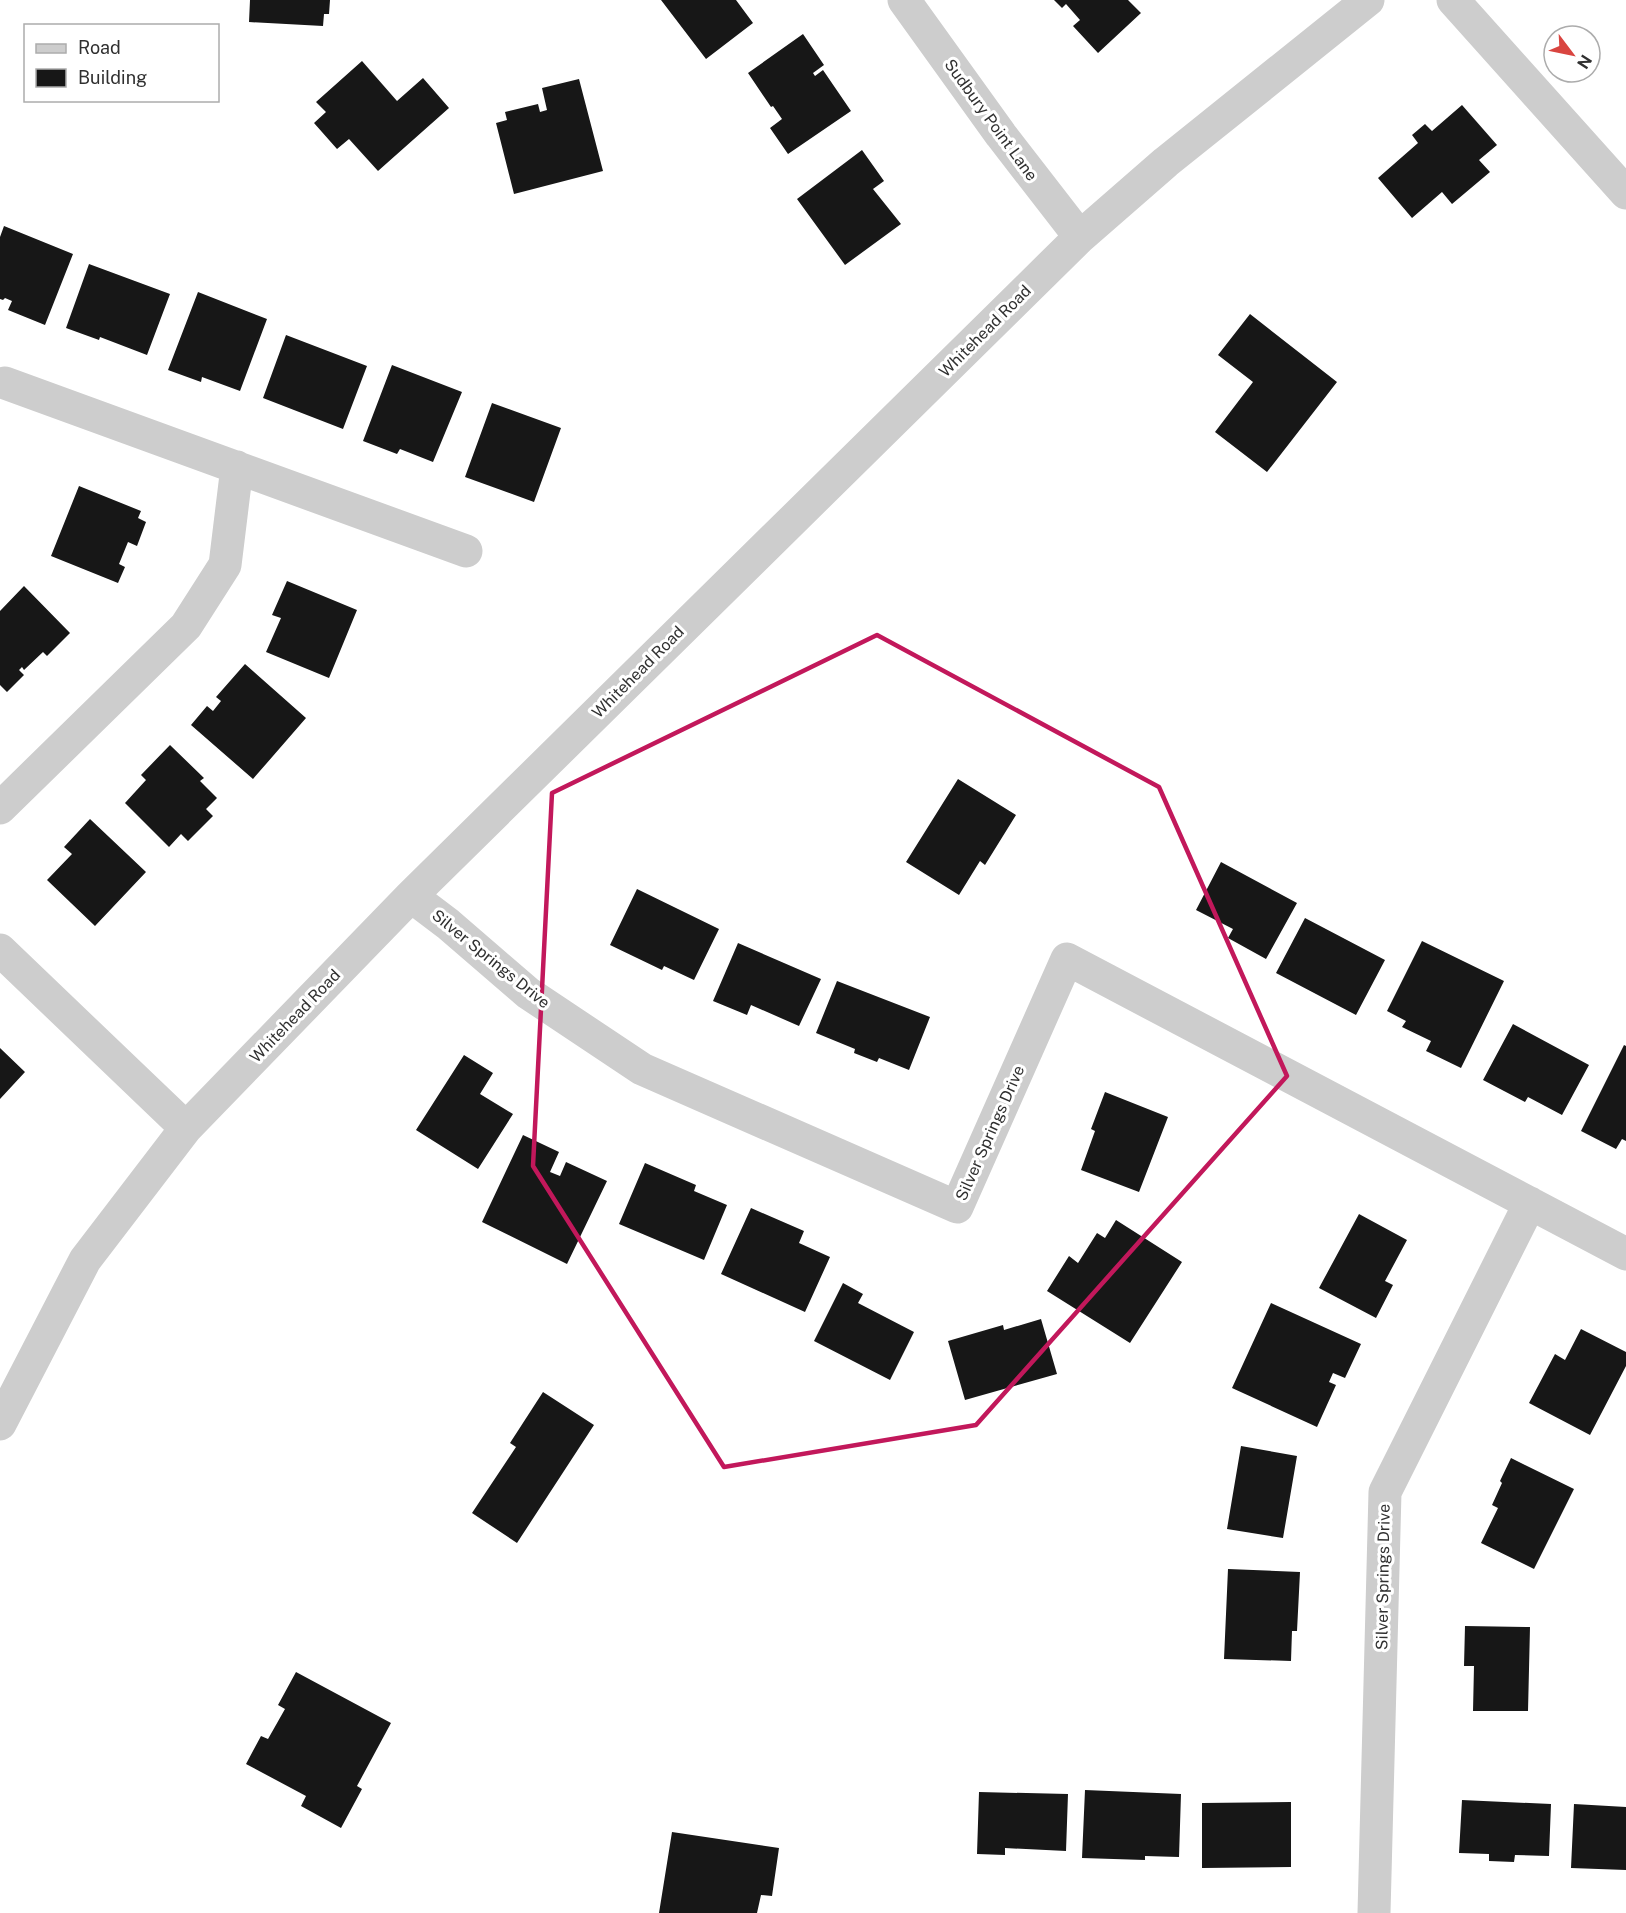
<svg xmlns="http://www.w3.org/2000/svg" width="1626" height="1913" viewBox="0 0 1626 1913" font-family="'Public Sans',sans-serif">
  <style>
    .building { fill: #171717 }
    .lines { fill: none; stroke-linecap: round; stroke-linejoin: round }
    .minor { stroke: #cdcdcd; stroke-width: 33 }
    .marked { fill: none; stroke: #c2185b; stroke-width: 4.5; stroke-linejoin: round }
    .labels { text-anchor: middle; dominant-baseline: central; stroke-width: 6; stroke-linejoin: round; paint-order: stroke }
    .street-label { font-size: 16px; fill: #303030; stroke: #fff }
  </style>
  <rect width="100%" height="100%" fill="#fff"/>
  <path class="building" d="M250 0H330L329 14H324L323 26 249 22Z
    M661 0H736L753 23 706 59Z
    M1054 0H1128L1141 13 1098 53 1073 26 1080 20 1066 4 1062 8Z
    M803 34 824 65 813 73 815 76 823 70 851 111 788 154 770 128 782 119 773 106 771 107 748 73Z
    M362 61 397 101 423 78 449 108 378 171 349 139 337 149 314 123 326 112 316 102Z
    M579 79 603 171 514 194 496 123 507 120 505 112 538 104 540 112 547 110 542 88Z
    M1462 105 1497 145 1479 160 1490 172 1452 204 1442 192 1412 218 1378 178 1418 143 1412 135 1425 124 1432 131Z
    M862 150 884 181 873 189 901 224 845 265 797 199Z
    M4 226 73 254 45 325 8 310 12 301 5 298 3 300 0 299V237Z
    M89 264 170 294 147 355 100 337 99 340 66 328Z
    M198 292 267 319 240 391 202 377 201 382 168 370Z
    M1250 314 1337 382 1267 472 1215 432 1253 382 1218 355Z
    M286 335 367 366 343 429 263 398Z
    M392 365 462 392 433 462 400 449 397 454 363 441Z
    M492 403 561 428 534 502 465 477Z
    M79 486 141 511 138 518 146 522 137 546 128 542 119 564 125 567 118 583 51 556Z
    M287 581 357 610 329 678 266 652 281 618 272 615Z
    M24 586 70 633 47 656 43 652 24 670 22 667 19 670 24 675 7 692 0 685V611Z
    M245 664 306 718 253 779 191 725 207 706 213 711 221 701 216 697Z
    M170 745 204 778 200 781 217 798 206 809 213 816 188 841 181 834 169 847 125 803 146 780 141 775Z
    M958 779 1016 815 985 865 980 861 959 895 906 862Z
    M90 819 146 872 95 926 47 880 72 854 64 847Z
    M1221 862 1297 903 1266 959 1228 938 1233 929 1196 910Z
    M637 889 719 929 694 980 664 966 662 970 610 945Z
    M1305 918 1385 960 1356 1015 1276 973Z
    M1422 941 1504 981 1461 1068 1426 1051 1431 1041 1402 1027 1406 1021 1387 1011Z
    M738 943 821 979 799 1026 751 1005 747 1015 713 1001Z
    M837 981 930 1017 909 1070 879 1058 877 1062 854 1053 855 1049 816 1033Z
    M1513 1024 1589 1065 1562 1115 1528 1097 1525 1102 1483 1080Z
    M1624 1045 1626 1046V1141L1622 1139 1616 1149 1581 1131Z
    M0 1048 25 1072 0 1099Z
    M464 1055 493 1073 480 1094 513 1114 478 1169 416 1130Z
    M1105 1092 1168 1117 1139 1192 1081 1170 1095 1131 1091 1129Z
    M523 1135 559 1152 550 1172 560 1176 566 1162 607 1181 567 1264 482 1222Z
    M645 1163 696 1185 694 1191 727 1205 704 1260 619 1224Z
    M751 1208 804 1231 799 1243 830 1257 805 1312 721 1274Z
    M1359 1214 1407 1240 1385 1281 1393 1285 1376 1318 1319 1288Z
    M1116 1220 1182 1262 1130 1343 1047 1291 1069 1256 1078 1263 1097 1233 1105 1238Z
    M843 1283 863 1294 858 1303 914 1332 890 1380 814 1341Z
    M1271 1303 1361 1344 1345 1378 1333 1373 1329 1382 1336 1385 1317 1427 1232 1388Z
    M1041 1319 1057 1374 965 1400 948 1341 1003 1325 1004 1330Z
    M1581 1329 1626 1352V1366L1590 1435 1529 1403 1555 1354 1565 1360Z
    M543 1392 594 1425 517 1543 472 1513 516 1447 510 1443Z
    M1241 1446 1297 1456 1283 1538 1227 1529Z
    M1511 1458 1574 1489 1534 1569 1481 1543 1498 1508 1492 1505 1502 1483 1500 1481Z
    M1228 1569 1300 1572 1297 1631H1292L1291 1661 1224 1659Z
    M1465 1626 1530 1627 1528 1711H1473L1474 1666H1464Z
    M296 1672 391 1723 357 1786 362 1789 341 1828 301 1806 306 1796 246 1764 261 1736 268 1739 285 1709 278 1705Z
    M1085 1790 1181 1794 1179 1857 1145 1856V1860L1082 1858Z
    M979 1792 1068 1794 1066 1851 1005 1848V1855L977 1854Z
    M1462 1800 1551 1804 1549 1856 1515 1855 1514 1862 1489 1861V1854L1459 1853Z
    M1291 1802V1867L1202 1868V1803Z
    M1574 1804 1626 1807V1870L1571 1868Z
    M672 1832 779 1848 772 1896 761 1895 757 1913H659Z"/>
  <g class="lines">
    <path class="minor" d="M904 0 1001 135 1080 237
      M1453 0 1626 193
      M5 383 466 551
      M0 808 186 626 225 565 237 467
      M411 896 448 924 528 993 642 1069 957 1207 1067 959 1626 1254
      M0 950 186 1128
      M0 1424 85 1260 186 1128 411 896 1080 237 1166 162 1368 0
      M1374 1913 1385 1492 1530 1203"/>
  </g>
  <path class="marked" d="M877 635 1159 787 1287 1076 976 1425 724 1467 533 1166 552 793Z"/>
  <g class="labels">
    <g class="street-label">
      <text transform="translate(991 120) rotate(54)">Sudbury Point Lane</text>
      <text transform="translate(985 331) rotate(-45)">Whitehead Road</text>
      <text transform="translate(638 672) rotate(-45)">Whitehead Road</text>
      <text transform="translate(491 959) rotate(39)">Silver Springs Drive</text>
      <text transform="translate(295 1016) rotate(-46)">Whitehead Road</text>
      <text transform="translate(990 1133) rotate(-66)">Silver Springs Drive</text>
      <text transform="translate(1383 1577) rotate(-89)">Silver Springs Drive</text>
    </g>
  </g>
  <rect x="24" y="24" width="195" height="78" fill="#ffffff" stroke="#acacac" stroke-width="1.5"/>
  <rect x="36" y="44" width="30" height="9" fill="#cdcdcd" stroke="#acacac" stroke-width="1.5"/>
  <text x="78" y="54" font-size="18" fill="#303030">Road</text>
  <rect x="36" y="69" width="30" height="18" fill="#171717" stroke="#acacac" stroke-width="1.5"/>
  <text x="78" y="84" font-size="18" fill="#303030">Building</text>
  <g transform="translate(1572 54) rotate(122)"><circle r="28" fill="#ffffff" stroke="#acacac" stroke-width="1.5"/>
  <path d="M0-4.5L10 22L0 15L-10 22Z" fill="#d94540"/>
  <text y="-9" font-size="16" font-weight="bold" text-anchor="middle" fill="#303030">N</text>
  </g>
</svg>
